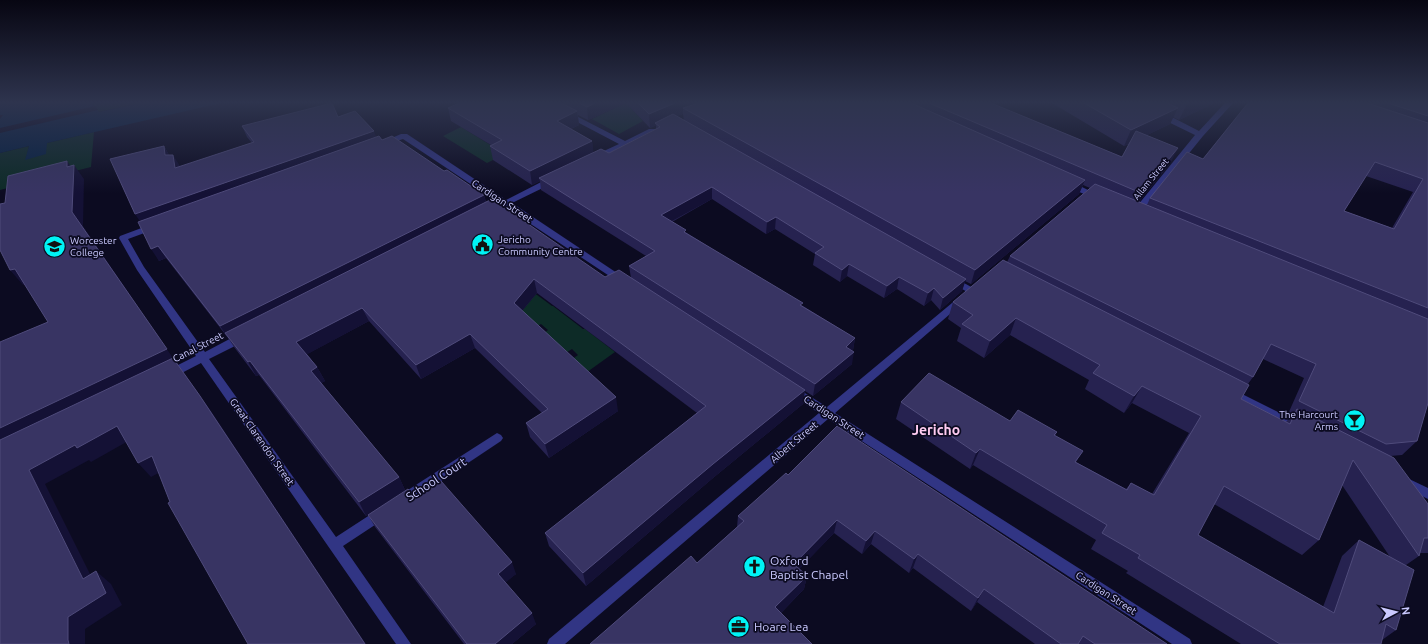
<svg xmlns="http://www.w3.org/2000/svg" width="1428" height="644" viewBox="0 0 1428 644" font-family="Ubuntu,sans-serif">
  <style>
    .green { fill: #0d2b27 }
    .water { fill: #062244 }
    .pier { fill: #0c0b21 }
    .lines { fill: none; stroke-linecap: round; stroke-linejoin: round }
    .minor { fill: #313584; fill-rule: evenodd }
    .wall { fill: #262250; fill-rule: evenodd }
    .shaded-wall { fill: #141135 }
    .building { fill: #383463; stroke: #4f4b7b; fill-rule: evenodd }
    .labels { text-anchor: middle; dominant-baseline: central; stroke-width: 3.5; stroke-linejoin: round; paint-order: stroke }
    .far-street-label { font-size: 9px; fill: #cbcaff; stroke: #0c0b21 }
    .street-label { font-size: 10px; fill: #cbcaff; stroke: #0c0b21 }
    .poi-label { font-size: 10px; fill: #cbcaff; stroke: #0c0b21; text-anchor: start }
    .near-street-label { font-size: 12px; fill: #cbcaff; stroke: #0c0b21 }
    .near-poi-label { font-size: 12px; fill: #cbcaff; stroke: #0c0b21; text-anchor: start }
    .district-label { font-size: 14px; font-weight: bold; fill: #ffccf1; stroke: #0c0b21 }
  </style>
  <rect width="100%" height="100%" fill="#0c0b21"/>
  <path class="green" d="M92 103H141L98 112Z
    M626 103 643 121 619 134 592 119Z
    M461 127 505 154 487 163 443 136Z
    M94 132 91 167 0 190V153L29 146 26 159 47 143Z
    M521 283 552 306H553L583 329H585L615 352 583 375 568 362 578 355 572 349 561 356 539 337 548 330 541 324 531 330 511 312Z"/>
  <path class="water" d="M0 103H92L99 112 141 103H221L47 143 46 154 25 160 29 146 0 153V119L3 115H0Z"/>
  <path class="pier" d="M95 106 98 110 0 133V128Z"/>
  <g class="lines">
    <path class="minor" d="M541 103H551L625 141 649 129H655L656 131 596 160H593V156L619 144Z
      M1225 103H1233L1203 136 1139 215H1133L1132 213 1133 211 1195 135 1158 117V113H1164L1199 131Z
      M401 134H407L506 200 549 178H555V182L512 203 626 279 628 281 626 283H620L505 207 497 208 496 206 499 203 403 139 384 145 380 143Z
      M1066 182H1072L1102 197 1101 199H1095L1066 186 1065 184Z
      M155 223 159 226 158 228 128 239 144 267 205 352 239 334H247L248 337 247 340 209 359 336 537 379 509 383 508 387 509 389 513 387 517 343 546 411 644H396L201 363 174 377H166L165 374 166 371 196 356 137 270 119 238 120 236Z
      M953 277 975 289 977 291 975 293H969L950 282 948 280Z
      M961 297 966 300 964 302 835 413 1190 639 1192 644H1172L828 419 565 644H547L549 639 819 413 789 394 788 391 789 388 793 387 797 388 827 407 958 298Z
      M1230 388 1302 424 1304 427 1302 430 1298 432 1294 430 1226 395 1225 392 1226 389Z
      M497 433 501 435 503 438 501 441 405 505 401 506 397 505 395 501 397 497Z
      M1405 477 1428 488V499L1401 486 1399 482 1401 478Z"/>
  </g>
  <path class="wall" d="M459 103H625L588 120 578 115 579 125 571 129 592 141 593 153H609L656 129V125L650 128 626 103H991L1122 157 1129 144 1124 146 1052 103H1214L1179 120 1173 117 1170 124 1147 135 1171 162 1139 202 1147 205 1150 198 1203 159 1248 103H1428V403L1417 441 1402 455 1390 456 1428 504V553H1419V556L1406 565 1396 630 1382 640 1381 644H1241L1126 573 1128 571 1091 549 1096 540 973 465 970 469 896 419 901 402 1010 421 1057 432 1055 436 1083 451 1076 462 1126 489 1131 483 1152 494 1189 433 1132 403 1124 413 1085 389 1089 380 1010 335 984 358 957 341 961 328 948 319 953 302 1007 262 1010 256 1090 188 1083 185 1079 194 971 284 965 281 962 291 940 310 931 300 924 306 897 289 884 298 847 276 840 282 813 265 815 254 775 229 766 234 712 199 672 222 687 233 803 306 855 338 853 350 852 351V364L813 396 805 391 803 404 713 478 586 586 549 546 545 533 697 413 537 293 522 311 618 411 549 458 530 437 526 423 542 413 475 348 421 379 369 321 307 354 317 367 325 381 321 383 399 477 405 490 366 516 259 375 256 376 234 347 228 338 166 258 159 261 140 221 164 146 169 155 180 167 252 143 247 137 242 126 338 117 376 137 444 171 484 195 486 202 605 277 631 278 629 266 646 256 541 190 540 181 532 185 493 160 490 146 491 145 451 121 448 108ZM683 114 684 120 677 116 678 115ZM1366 176 1413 192 1392 228 1344 211ZM1263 359 1304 378 1288 414 1291 416 1286 422 1241 399 1248 384 1253 377ZM1342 485 1390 557 1359 540 1342 556 1323 607 1198 535 1214 504 1302 555 1319 540Z
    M788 475 1167 644H1035L977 602 971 611 913 568 909 573 871 544 862 554 834 533 799 569 807 576 804 589 781 613 697 563 737 527 738 516Z
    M416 498 516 574 505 582 536 624 512 644H464L375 527 368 515Z"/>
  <path class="shaded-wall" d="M595 103H625L588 120 587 107Z
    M675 103H727L683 108V114L657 125 655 123 656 125 650 128 649 114Z
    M1188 103H1214L1179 120 1187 104Z
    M1178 108 1170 124 1124 146 1131 130Z
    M577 111 579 125 559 134 557 121Z
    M374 131 378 142 143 226 135 214Z
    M592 141 594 155 539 178 540 181 532 185 530 171Z
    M164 146 170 157 165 155Z
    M1178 148 1171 162 1135 207 1141 193Z
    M173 155 180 166 182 180 175 168Z
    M67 161 74 171V165L84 179 83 226 177 364 211 411 366 644H365L200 396 0 450V428L167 349 72 212 67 167Z
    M1085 180 1079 194 971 284 975 270Z
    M712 187V199L661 227V215Z
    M484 195 487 207 225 333 228 338 220 326Z
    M776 217 775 229 766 234 767 222Z
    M158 246 166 258 159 261 151 249Z
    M849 264 847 276 840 282 842 270Z
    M15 269 27 283 23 285 10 270Z
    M899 277 897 289 884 298 887 286Z
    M534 279 537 293 517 317 514 303Z
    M966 279 962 291 940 310 943 298Z
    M934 288 931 300 924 306 928 293Z
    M362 308 369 321 304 356 296 342Z
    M1016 318 1010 335 984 358 990 341Z
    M470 334 475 348 421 379 416 365Z
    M855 338 853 350 843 359 846 347Z
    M854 352 852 364 813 396 815 384Z
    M250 361 259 375 256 376 248 362Z
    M317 367 325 381 318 385 311 371Z
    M1142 386 1132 403 1124 413 1134 396Z
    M805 390 803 404 713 478 586 586 583 573 713 464Z
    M616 397 618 411 549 458 545 444Z
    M117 426 130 440 91 462 89 460 45 484 99 592 83 579 29 470 75 445Z
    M980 449 973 465 970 469 976 453Z
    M152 456 164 470 151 477 138 463Z
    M399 477 405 490 366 516 359 502Z
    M837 520 834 533 792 577 794 564Z
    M875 531 871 544 862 554 866 541Z
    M918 554 913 568 909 573 914 559Z
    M512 562 516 574 503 585 498 574Z
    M96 571 111 584 122 605 85 629V644H69L68 640V617Z
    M807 576 804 589 774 620 775 607Z
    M984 589 977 602 971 611 978 598Z
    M532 613 536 624 512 644H495Z"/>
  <path class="building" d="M332 103 338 117 355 111 374 131 135 214 110 159 164 146 165 155H173L175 168 254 142 242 126Z
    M459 103H561L577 111 557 121 592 141 530 171 490 146 502 140 448 108Z
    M579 103H595L587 107Z
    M638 103H675L649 114Z
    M699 103H911L1085 180 975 270 683 108Z
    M929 103H991L1122 157 1136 131 1178 148 1141 193Z
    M1084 103H1167L1178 108 1131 130Z
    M1248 103H1367L1428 123V308L1150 198 1187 152 1203 159ZM1375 162 1423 179 1394 229 1344 211Z
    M1388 103H1428V116Z
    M673 114 966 279 943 298 934 288 928 293 899 277 887 286 849 264 842 270 815 253 824 247 776 217 767 222 712 187 661 215 686 230 684 232 803 303 800 305 855 338 846 347 854 352 815 384 629 266 655 251 539 178 601 149 609 153 660 127 655 123Z
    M379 136 382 140 392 136 444 171 447 170 484 195 220 326 158 246 151 249 138 222Z
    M67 161V167L74 165 72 212 167 349 0 428V342L48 322 15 269 10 270 0 250V204L5 203 8 176Z
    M1095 184 1428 319V403L1417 441 1386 444 1299 401 1316 364 1271 344 1253 377 1010 256Z
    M492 199 605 277 619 270 805 390 713 464 583 573 545 533 706 406 534 279 514 303 616 397 545 444 526 423 548 409 470 334 416 365 362 308 296 342 317 367 311 371 399 477 359 502 250 361 248 362 225 333Z
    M1003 260 1249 385 1241 399 1290 424 1297 409 1394 458 1428 504V538H1424L1419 556 1353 460 1319 540 1224 486 1198 535 1334 613 1359 540 1414 570 1396 630 1386 624 1381 644H1280L1138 558 1140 555 1102 533 1107 525 980 449 976 453 901 402 929 373 1010 421 1018 410 1057 432 1054 435 1083 451 1075 462 1127 490 1131 483 1154 495 1201 416 1142 386 1134 396 1093 373 1100 365 1016 318 990 341 962 324 973 315 953 302Z
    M173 358 200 396 365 644H248L168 503 170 502 152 456 138 463 117 426 77 448 75 445 29 470 83 579 96 571 106 593 68 617V640L69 644H0V440Z
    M837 426 1167 644H1095L1083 636 1078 644H1061L984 589 978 598 918 554 914 559 875 531 866 541 837 520 794 564 807 576 775 607 812 644H590L691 556 697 563 744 521 738 516 786 473 788 475Z
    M441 481 512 562 498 574 532 613 495 644H467L368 515 408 489 416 498Z"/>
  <linearGradient id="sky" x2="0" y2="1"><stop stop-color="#070612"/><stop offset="0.53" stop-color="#2e344e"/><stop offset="1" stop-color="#2e344e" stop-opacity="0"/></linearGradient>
  <rect width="1428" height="193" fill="url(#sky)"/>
  <defs>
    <symbol id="civic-disc" viewBox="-11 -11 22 22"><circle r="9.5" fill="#00f3f5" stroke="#0c0b21"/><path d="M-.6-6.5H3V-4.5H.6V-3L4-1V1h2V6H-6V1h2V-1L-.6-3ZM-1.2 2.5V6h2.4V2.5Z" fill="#111"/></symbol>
    <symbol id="university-disc" viewBox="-11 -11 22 22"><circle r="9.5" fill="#00f3f5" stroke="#0c0b21"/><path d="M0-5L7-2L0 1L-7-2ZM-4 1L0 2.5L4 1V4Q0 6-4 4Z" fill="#111"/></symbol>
    <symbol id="bar-disc" viewBox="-11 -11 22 22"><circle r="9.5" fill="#00f3f5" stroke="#0c0b21"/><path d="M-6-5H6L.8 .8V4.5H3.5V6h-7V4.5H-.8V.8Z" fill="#111"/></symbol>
    <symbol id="church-disc" viewBox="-11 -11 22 22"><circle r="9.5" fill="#00f3f5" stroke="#0c0b21"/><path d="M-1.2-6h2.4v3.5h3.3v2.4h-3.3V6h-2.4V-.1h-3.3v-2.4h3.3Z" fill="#111"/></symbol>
    <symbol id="office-disc" viewBox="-11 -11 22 22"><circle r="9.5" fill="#00f3f5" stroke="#0c0b21"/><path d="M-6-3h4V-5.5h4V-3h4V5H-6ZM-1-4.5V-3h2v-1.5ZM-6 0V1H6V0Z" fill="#111"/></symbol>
  </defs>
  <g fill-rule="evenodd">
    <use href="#civic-disc" x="470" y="232" width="25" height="25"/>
    <use href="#university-disc" x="42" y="234" width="25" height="25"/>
    <use href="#bar-disc" x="1342" y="408" width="25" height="25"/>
    <use href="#church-disc" x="742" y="554" width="25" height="25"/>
    <use href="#office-disc" x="726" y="614" width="25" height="25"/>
  </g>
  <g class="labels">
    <g class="far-street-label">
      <text transform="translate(1151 179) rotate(-51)">Allam Street</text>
    </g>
    <g class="street-label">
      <text transform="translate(502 201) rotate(33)">Cardigan Street</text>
      <text transform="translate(198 347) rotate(-27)">Canal Street</text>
      <text transform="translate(834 417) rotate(33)">Cardigan Street</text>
      <text transform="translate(262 442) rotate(55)">Great Clarendon Street</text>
      <text transform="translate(794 442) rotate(-40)">Albert Street</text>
      <text transform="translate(1106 593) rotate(33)">Cardigan Street</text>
    </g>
    <g class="poi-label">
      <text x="498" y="239">Jericho<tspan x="498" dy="12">Community Centre</tspan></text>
      <text x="70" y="240">Worcester<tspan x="70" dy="12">College</tspan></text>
      <text x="1338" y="414" text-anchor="end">The Harcourt<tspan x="1338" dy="12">Arms</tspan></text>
    </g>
    <g class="near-street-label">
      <text transform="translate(436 479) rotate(-33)">School Court</text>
    </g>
    <g class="near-poi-label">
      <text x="770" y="560">Oxford<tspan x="770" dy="14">Baptist Chapel</tspan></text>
      <text x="754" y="626">Hoare Lea</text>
    </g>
    <g class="district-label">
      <text x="936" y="430">Jericho</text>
    </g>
  </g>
  <g transform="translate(1396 612) rotate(83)" stroke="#0c0b21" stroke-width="3" paint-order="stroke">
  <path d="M0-3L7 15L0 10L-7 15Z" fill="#cbcaff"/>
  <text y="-6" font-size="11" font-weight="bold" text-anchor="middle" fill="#cbcaff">N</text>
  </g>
</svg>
